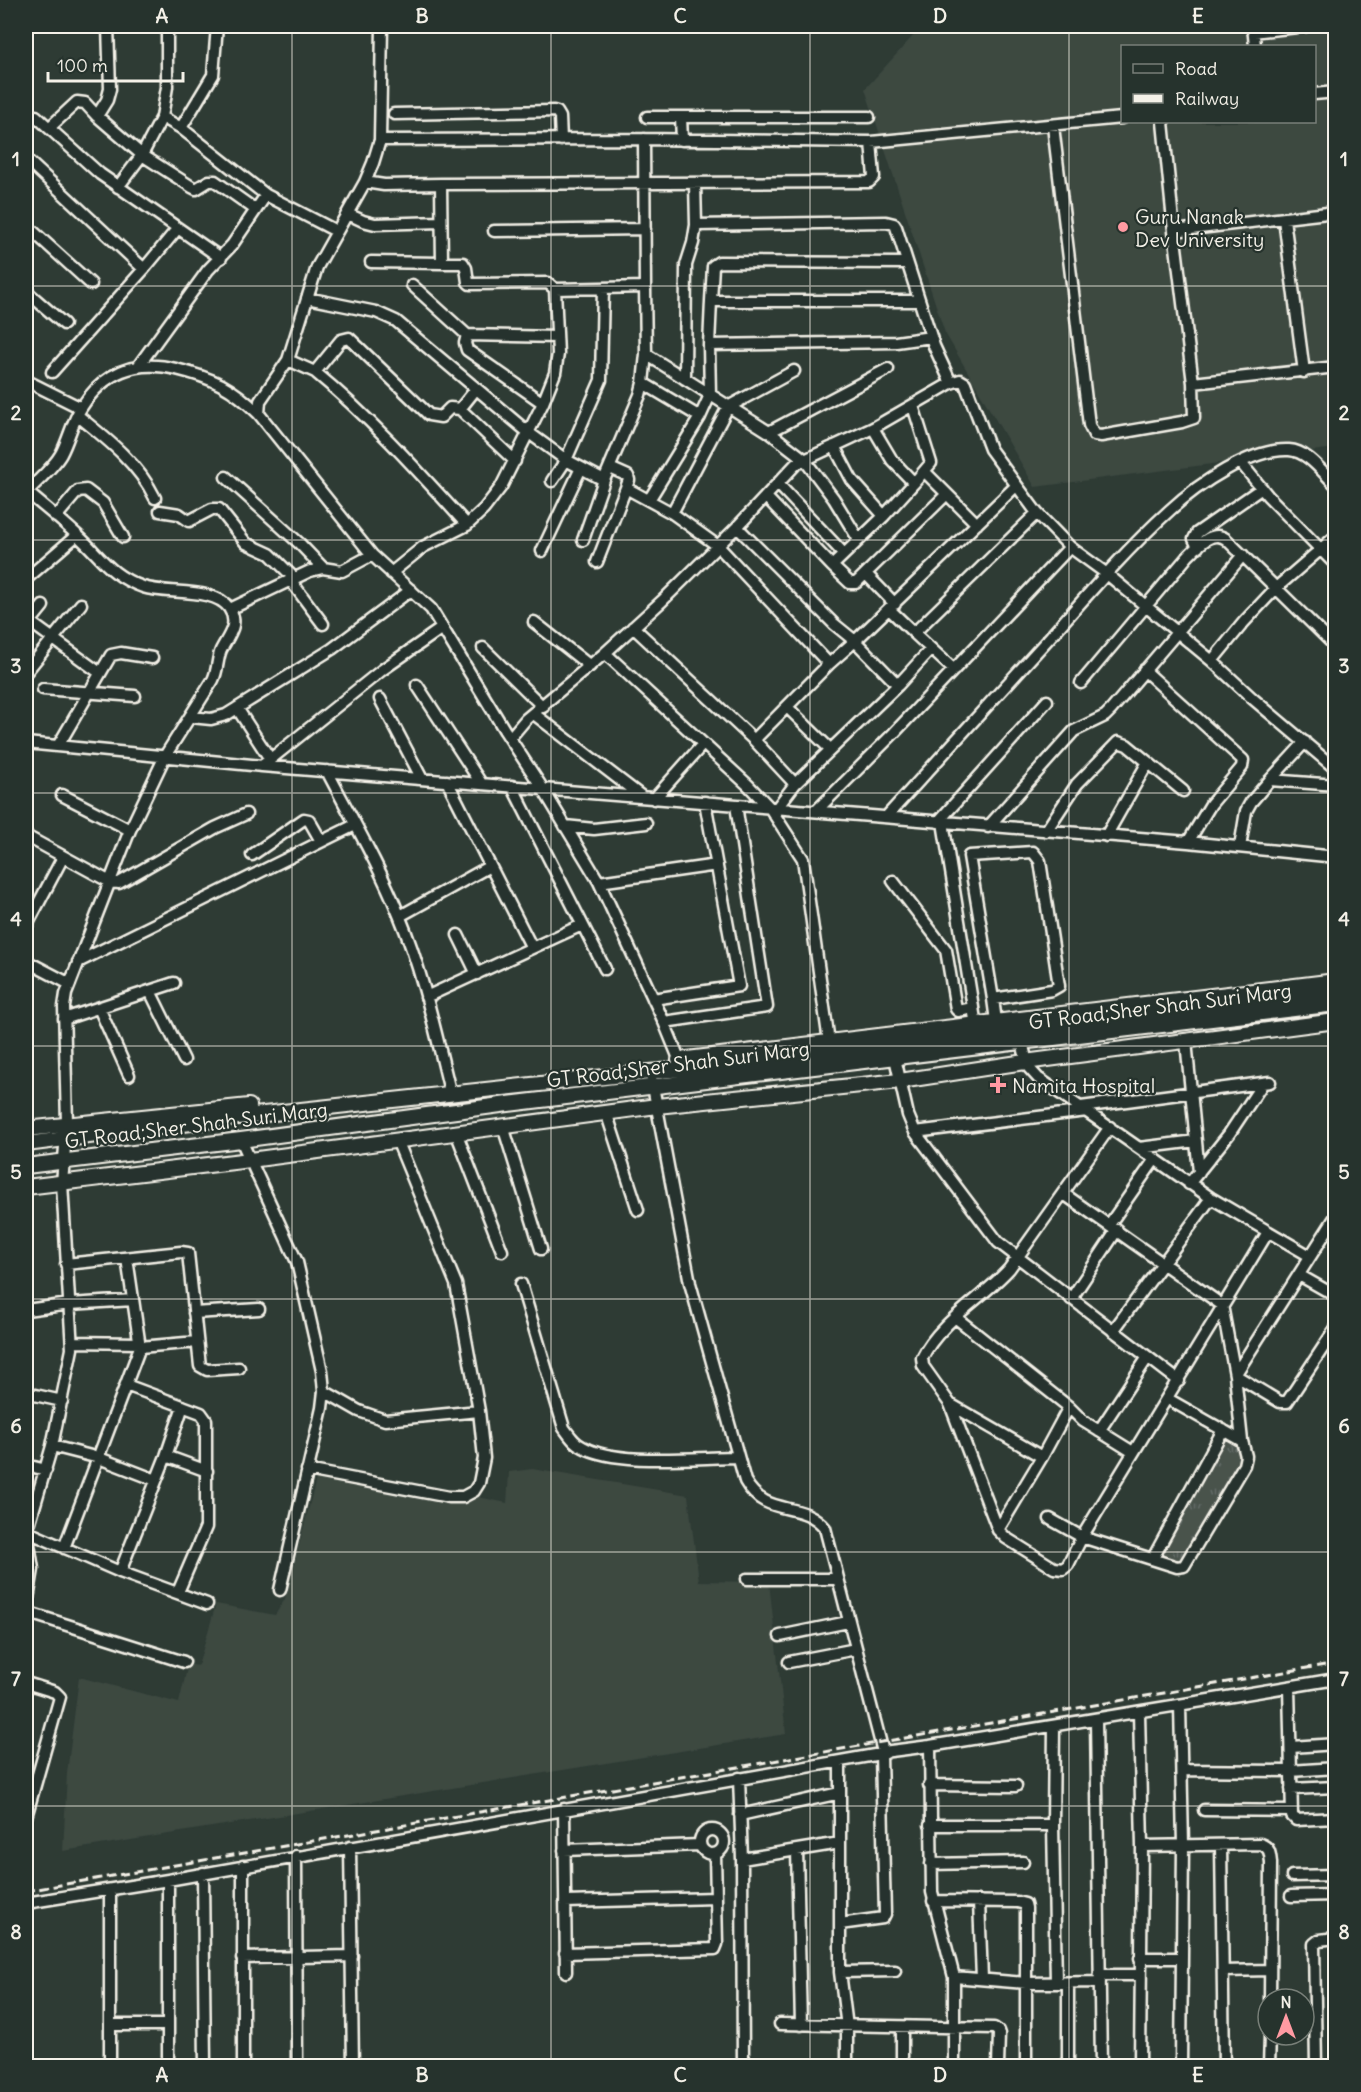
<svg xmlns="http://www.w3.org/2000/svg" width="1361" height="2092" viewBox="0 0 1361 2092" font-family="Delius,sans-serif">
  <style>
    .built { fill: #3c4841; fill-rule: evenodd }
    .park { fill: url(#park-tufts); stroke: #9ea29a; stroke-width: 1.5 }
    .lines { fill: none; stroke-linecap: round; stroke-linejoin: round }
    .minor-casing { stroke: #f4f1e8; stroke-width: 15 }
    .major-casing { stroke: #f4f1e8; stroke-width: 18 }
    .minor { stroke: #26332d; stroke-width: 10 }
    .major { stroke: #26332d; stroke-width: 14 }
    .rail { stroke: #f4f1e8; stroke-width: 3; stroke-dasharray: 9 4.5; stroke-linecap: butt }
    .grid { fill: none; stroke: #f4f1e8; stroke-width: 1.5; stroke-opacity: 0.55 }
    .poi-dot { fill: #ff9aa2; stroke: #26332d; stroke-width: 2 }
    .labels { text-anchor: middle; dominant-baseline: central; stroke-width: 4.5; stroke-linejoin: round; paint-order: stroke }
    .poi-label { font-size: 20px; fill: #f4f1e8; stroke: #26332d; text-anchor: start }
    .street-label { font-size: 20px; fill: #f4f1e8; stroke: #26332d }
    .neatline { fill: none; stroke: #f4f1e8; stroke-width: 2 }
    .grid-label { font-size: 20px; text-anchor: middle; font-weight: bold; fill: #f4f1e8 }
  </style>
  <defs>
    <pattern id="park-tufts" width="24" height="20" patternUnits="userSpaceOnUse" patternTransform="scale(1.5)"><rect width="24" height="20" fill="#48524c"/><path d="M3 7l-1-3M5 7V3M7 7l1-3M15 17l-1-3M17 17v-4M19 17l1-3" fill="none" stroke="#636b66"/></pattern>
  </defs>
  <rect width="100%" height="100%" fill="#2e3b34"/>
  <filter id="ink" filterUnits="userSpaceOnUse"><feTurbulence type="fractalNoise" baseFrequency=".0167" numOctaves="2"/><feDisplacementMap in="SourceGraphic" scale="12" xChannelSelector="R" yChannelSelector="G"/><feConvolveMatrix kernelMatrix="1 2 1 2 8 2 1 2 1" color-interpolation-filters="sRGB"/></filter>
  <g filter="url(#ink)">
    <path class="built" d="M922 26H1335V448L1035 487 945 333 865 89ZM1122 46H1314V122H1122Z
      M320 1464 507 1503 509 1472 532 1469 688 1495 699 1581 769 1582 786 1734 63 1851 67 1773 79 1677 179 1703 188 1664 198 1666 216 1604 275 1615 285 1599Z"/>
    <path class="park" d="M1224 1438 1237 1443 1244 1455 1182 1565 1158 1554Z"/>
    <g class="lines">
      <defs>
        <path id="minor" d="M108 26 110 89 107 100 97 116 85 103 77 102 49 128 100 174 221 258
          M1253 26 1255 46
          M1253 32 1306 26
          M1314 94 1336 92
          M394 114 554 111 557 112 560 117 561 140
          M97 116 142 155 162 117 181 128 266 195
          M162 117 167 87V26
          M647 117H681
          M26 126 36 116 49 128
          M1053 126 1089 425 1094 435 1101 436 1182 422 1194 418 1193 383 1174 231 1163 122
          M181 128 213 75 217 26
          M644 139 645 287
          M380 140 644 139 871 142 1122 118
          M682 140 681 117H869
          M26 159 144 269
          M365 182 384 185 441 184 442 263H463L466 268 468 282 470 284 548 283 555 289 558 354 555 373 543 403 501 487 484 509 467 525 423 547 391 573
          M695 183 696 225
          M441 184 869 182 874 177 871 142
          M118 187 142 155 192 187 196 189 209 181H215L256 210
          M348 214 363 221 375 224 441 222
          M1284 219 1304 372
          M26 225 91 284
          M494 231 645 229
          M1174 231 1336 212
          M371 262 442 263
          M906 263 719 262 713 266 711 301H919
          M412 285 467 335 465 343 467 350 543 403
          M555 289 645 287 646 354 769 432 804 459 834 499 859 540
          M26 291 64 324
          M307 298 376 312 396 321 529 433 566 460 604 480 640 395 643 383 646 354
          M711 301 709 345 896 342 931 337
          M467 335 557 337
          M288 360 315 372 341 340 349 338 429 415 441 417 450 408 460 409 515 461
          M139 365 208 270 232 245 266 195 336 231
          M52 372 144 269 178 228
          M315 372C370 417 419 472 467 525
          M685 379 686 265 693 243 696 225 886 222 894 224 896 227 934 346 951 383
          M29 382 81 408
          M643 383 700 417
          M1193 383 1336 367
          M460 409 476 389
          M259 414 260 401 288 360 317 267 365 182 373 163 380 140 382 26
          M77 415C107 439 138 463 155 498
          M873 428 892 460 914 483 931 463 913 406
          M769 432 888 369
          M834 446 852 480 884 516 914 483
          M1241 463 1268 496 1336 565
          M925 472 977 524
          M226 477 299 543 323 568
          M552 481 566 460 601 380 603 288
          M778 484 844 554
          M626 488 672 513 718 546 829 664 855 641 834 624 737 527
          M766 497 832 566 884 516
          M649 500 700 417 710 395 709 345
          M160 511 179 514 189 521 212 509H219L246 543 270 554 295 579
          M672 513 728 407 794 371
          M56 517 78 491 86 490 103 503 123 537
          M583 540 604 480
          M1198 547 1194 539 1197 533 1262 488
          M542 551 581 468
          M597 562 629 480 628 476 610 468
          M832 566 850 583H856L947 494
          M866 574 895 604
          M26 579 77 535
          M291 581 323 624
          M230 609 310 571 323 568 342 571 372 555
          M889 609 914 633 1037 513
          M30 622 100 673
          M534 622 590 666
          M26 627 43 606
          M633 627 754 740 795 784
          M914 633 954 670
          M483 648 543 707
          M605 653 748 785 770 808 803 859 830 1049
          M1212 661 1244 622 1276 588 1336 536
          M1144 670 1243 760 1242 767 1211 804 1188 842
          M26 672 81 604
          M1081 683 1188 556C1198 546 1212 529 1226 539L1336 647
          M417 685 481 783
          M898 685 931 649
          M43 689 135 696
          M380 699 422 779
          M787 707 830 749
          M237 708 270 759
          M534 714 641 796
          M191 717 211 719 226 715 332 649 411 590
          M510 738 526 719 605 653 662 601 737 527 796 464 873 428 951 383 960 380 965 383 990 449 1037 513 1070 547 1107 574 1212 661 1252 698 1336 769
          M754 740 829 664
          M26 743 262 766 1188 842 1336 857
          M58 746 111 655 121 653 152 658
          M262 766 382 670 442 628
          M327 771C352 819 379 865 399 915 422 970 435 1030 449 1087L453 1094
          M1270 780 1305 742
          M512 786 605 969
          M62 795 130 830
          M654 799 703 744
          M776 809 795 784 898 685 855 641 1016 486
          M816 811 894 733 1070 547
          M886 817C941 757 996 696 1051 636 1089 593 1127 549 1170 510 1197 485 1251 448 1289 450 1308 451 1323 473 1336 485
          M938 822 1047 701
          M943 822 977 1032
          M565 826 594 829 646 823
          M988 827 1074 731 1105 716 1111 710 1243 555
          M1046 831 1077 784 1118 742 1127 745 1183 791
          M26 836 110 882 119 883 215 828 246 814
          M1106 836 1148 762
          M1240 847 1246 811 1251 802 1270 780 1336 785
          M252 855 304 819 309 820 321 841
          M893 881 946 950 956 1009 958 1011 973 1008
          M599 882 717 865
          M400 916 490 866
          M26 927 63 857
          M458 935 477 974
          M532 948 582 925
          M26 961 70 984
          M78 962 355 825
          M150 991 184 1060
          M426 997 532 948 447 781
          M653 999 739 986 705 802
          M993 999 1052 990 1059 986 1040 861 1033 852 969 856 993 999 996 1021
          M99 1008 129 1075
          M64 1019 174 983
          M664 1022 767 1007 736 805
          M1186 1041 1199 1172
          M1022 1042 1028 1067 1038 1078 1211 1198 1310 1256
          M895 1058 908 1115 915 1132 998 1242 1179 1381
          M652 1081 690 1283 745 1481C766 1519 802 1499 825 1528L883 1752 930 1746 1336 1679
          M1081 1107 1270 1082
          M606 1112 638 1210
          M503 1126 541 1249
          M1110 1127 1009 1269C983 1298 939 1322 922 1358L923 1366 950 1404 998 1530 1006 1538 1054 1568 1063 1569 1068 1565 1082 1537 1268 1232
          M456 1132 502 1251
          M915 1132 1087 1111
          M241 1140 297 1262 322 1371 324 1391 322 1408 280 1590
          M1139 1148 1196 1141
          M1189 1184 1229 1134 1263 1083
          M1064 1194 1222 1305 1235 1375 1242 1441 1168 1399
          M1336 1216 1235 1375 1280 1402H1287L1336 1328
          M1109 1225 1155 1159
          M127 1258 140 1347 197 1342
          M66 1264 181 1252 188 1253 200 1366 207 1370 239 1368
          M1299 1275 1336 1296
          M521 1284 564 1428C570 1436 574 1443 583 1447 617 1466 698 1457 738 1457
          M1071 1299 1117 1230
          M26 1310 70 1304 133 1300
          M194 1313 259 1309
          M955 1317 1069 1407 1083 1421 1133 1452
          M1113 1331 1211 1198
          M72 1342 140 1343
          M126 1385 201 1413 206 1420V1527L178 1592
          M324 1391 359 1411 385 1420 479 1411
          M26 1393 62 1401
          M950 1404 1042 1457 1069 1407
          M1099 1431 1148 1357
          M52 1446 99 1458 156 1480
          M166 1456 207 1471
          M26 1465 46 1470
          M307 1470 449 1497H463L474 1491 479 1483 484 1458 479 1411 456 1284 397 1140
          M1050 1519 1082 1537 1177 1567 1184 1566 1244 1465 1246 1456 1242 1441
          M998 1530 1042 1457
          M26 1531 120 1572 207 1604
          M64 1548 140 1347
          M1153 1558 1223 1430
          M120 1572 166 1456 183 1406
          M747 1579H838
          M26 1611 33 1569 27 1532 52 1446 72 1349 62 1183 67 1123 64 1007 66 994 130 830 165 756 213 680C218 670 217 659 221 650 228 636 240 624 229 608 215 587 168 595 143 587 109 575 101 556 76 534 60 519 43 506 27 492 38 480 53 468 61 454 69 439 72 422 81 408 104 372 135 359 176 369 213 378 232 387 259 414L372 555 431 609 505 731 543 789 599 882 664 1022 682 1066
          M26 1612 184 1662
          M780 1636 848 1622
          M789 1662 856 1649
          M26 1683 55 1692 60 1697 26 1817
          M1289 1687 1292 1816 1296 1820 1336 1818
          M1180 1705 1183 1845 1181 2066
          M1139 1712 1142 1846 1140 2066
          M1096 1719 1101 2066
          M1054 1726 1053 1825 1056 1982
          M930 1746 932 1892 954 1977V2066
          M1291 1747 1336 1744
          M1182 1770 1290 1771 1336 1768
          M739 1778 742 1859 743 2066
          M929 1785 1016 1786
          M1291 1789 1336 1787
          M564 1809 566 1972
          M1204 1810 1291 1811
          M740 1815 840 1793
          M930 1825H1053
          M700 1842a12 12 0 1 1 24 0a12 12 0 1 1-24 0Z
          M1221 1845 1224 2066
          M1142 1846 1260 1844C1270 1847 1270 1853 1271 1863L1270 1999
          M350 1847 353 2066
          M564 1850 700 1845
          M797 1850 801 2025
          M296 1856 297 2066
          M742 1859 840 1843
          M931 1864 1023 1862
          M203 1873 205 2066
          M1292 1876 1336 1875
          M110 1890V2066
          M1291 1896 1336 1895
          M933 1901 1017 1902 1025 1904 1026 1908V2066
          M979 1901 982 1979
          M565 1902 716 1898
          M26 1903 168 1880 886 1753
          M840 1924 883 1918 885 1914 881 1755
          M565 1953 715 1949 717 1944 715 1854
          M242 1958 352 1956
          M1140 1958H1182
          M1223 1971 1270 1970
          M840 1972V1762
          M1100 1975H1140
          M954 1977 1026 1983 1100 1982
          M780 2024 994 2028 998 2031 999 2034 998 2066
          M110 2025H168
          M168 2066V1880
          M243 2066V1866
          M847 2066V2027L840 1972 895 1971
          M902 2066V2027
          M1068 2066V1983
          M1269 2066 1270 2035
          M1316 2066 1314 1944 1319 1940 1336 1938"/>
        <path id="major" d="M679 1060 1336 981
          M26 1129 249 1106
          M26 1144 246 1116 650 1072 830 1055 1336 993
          M26 1166 241 1140 508 1104 1336 1004
          M26 1187 250 1160 657 1106 900 1081 1025 1062 1336 1021"/>
      </defs>
      <use href="#minor" class="minor-casing"/>
      <use href="#major" class="major-casing"/>
      <use href="#minor" class="minor"/>
      <use href="#major" class="major"/>
      <path class="rail" d="M26 1891 1336 1663"/>
    </g>
  </g>
  <path class="grid" d="M292 26V2066M551 26V2066M810 26V2066M1069 26V2066M26 286H1336M26 540H1336M26 793H1336M26 1046H1336M26 1299H1336M26 1552H1336M26 1806H1336"/>
  <g class="poi-dot">
    <circle cx="1123" cy="227" r="6"/>
    <path d="M995 1076h6v6h6v6h-6v6h-6v-6h-6v-6h6z"/>
  </g>
  <g class="labels">
    <g class="poi-label">
      <text x="1135" y="216">Guru Nanak<tspan x="1135" dy="23">Dev University</tspan></text>
      <text x="1012" y="1085">Namita Hospital</text>
    </g>
    <g class="street-label">
      <text transform="translate(1160 1006) rotate(-7)">GT Road;Sher Shah Suri Marg</text>
      <text transform="translate(678 1064) rotate(-7)">GT Road;Sher Shah Suri Marg</text>
      <text transform="translate(196 1125) rotate(-7)">GT Road;Sher Shah Suri Marg</text>
    </g>
  </g>
  <rect width="1361" height="2092" fill="none" stroke="#26332d" stroke-width="66"/>
  <rect x="1121" y="45" width="195" height="78" fill="#26332d" stroke="#787f78" stroke-width="1.5"/>
  <rect x="1133" y="64" width="30" height="9" fill="#26332d" stroke="#787f78" stroke-width="1.5"/>
  <text x="1175" y="75" font-size="18" fill="#f4f1e8">Road</text>
  <rect x="1133" y="94" width="30" height="9" fill="#f4f1e8" stroke="#787f78" stroke-width="1.5"/>
  <text x="1175" y="105" font-size="18" fill="#f4f1e8">Railway</text>
  <g transform="translate(1286 2017)"><circle r="28" fill="#26332d" stroke="#787f78" stroke-width="1.5"/>
  <path d="M0-4.5L10 22L0 15L-10 22Z" fill="#ff9aa2"/>
  <text y="-9" font-size="16" font-weight="bold" text-anchor="middle" fill="#f4f1e8">N</text>
  </g>
  <path d="M48 72v9h135v-9" fill="none" stroke="#f4f1e8" stroke-width="3"/>
  <text x="57" y="72" font-size="18" fill="#f4f1e8" stroke="#26332d" stroke-width="4.5" paint-order="stroke">100 m</text>
  <rect x="33" y="33" width="1295" height="2026" class="neatline"/>
  <g class="grid-label">
    <text x="162" y="23">A</text>
    <text x="422" y="23">B</text>
    <text x="680" y="23">C</text>
    <text x="940" y="23">D</text>
    <text x="1198" y="23">E</text>
    <text x="16" y="166">1</text>
    <text x="1344" y="166">1</text>
    <text x="16" y="420">2</text>
    <text x="1344" y="420">2</text>
    <text x="16" y="673">3</text>
    <text x="1344" y="673">3</text>
    <text x="16" y="926">4</text>
    <text x="1344" y="926">4</text>
    <text x="16" y="1179">5</text>
    <text x="1344" y="1179">5</text>
    <text x="16" y="1433">6</text>
    <text x="1344" y="1433">6</text>
    <text x="16" y="1686">7</text>
    <text x="1344" y="1686">7</text>
    <text x="16" y="1939">8</text>
    <text x="1344" y="1939">8</text>
    <text x="162" y="2082">A</text>
    <text x="422" y="2082">B</text>
    <text x="680" y="2082">C</text>
    <text x="940" y="2082">D</text>
    <text x="1198" y="2082">E</text>
  </g>
</svg>
